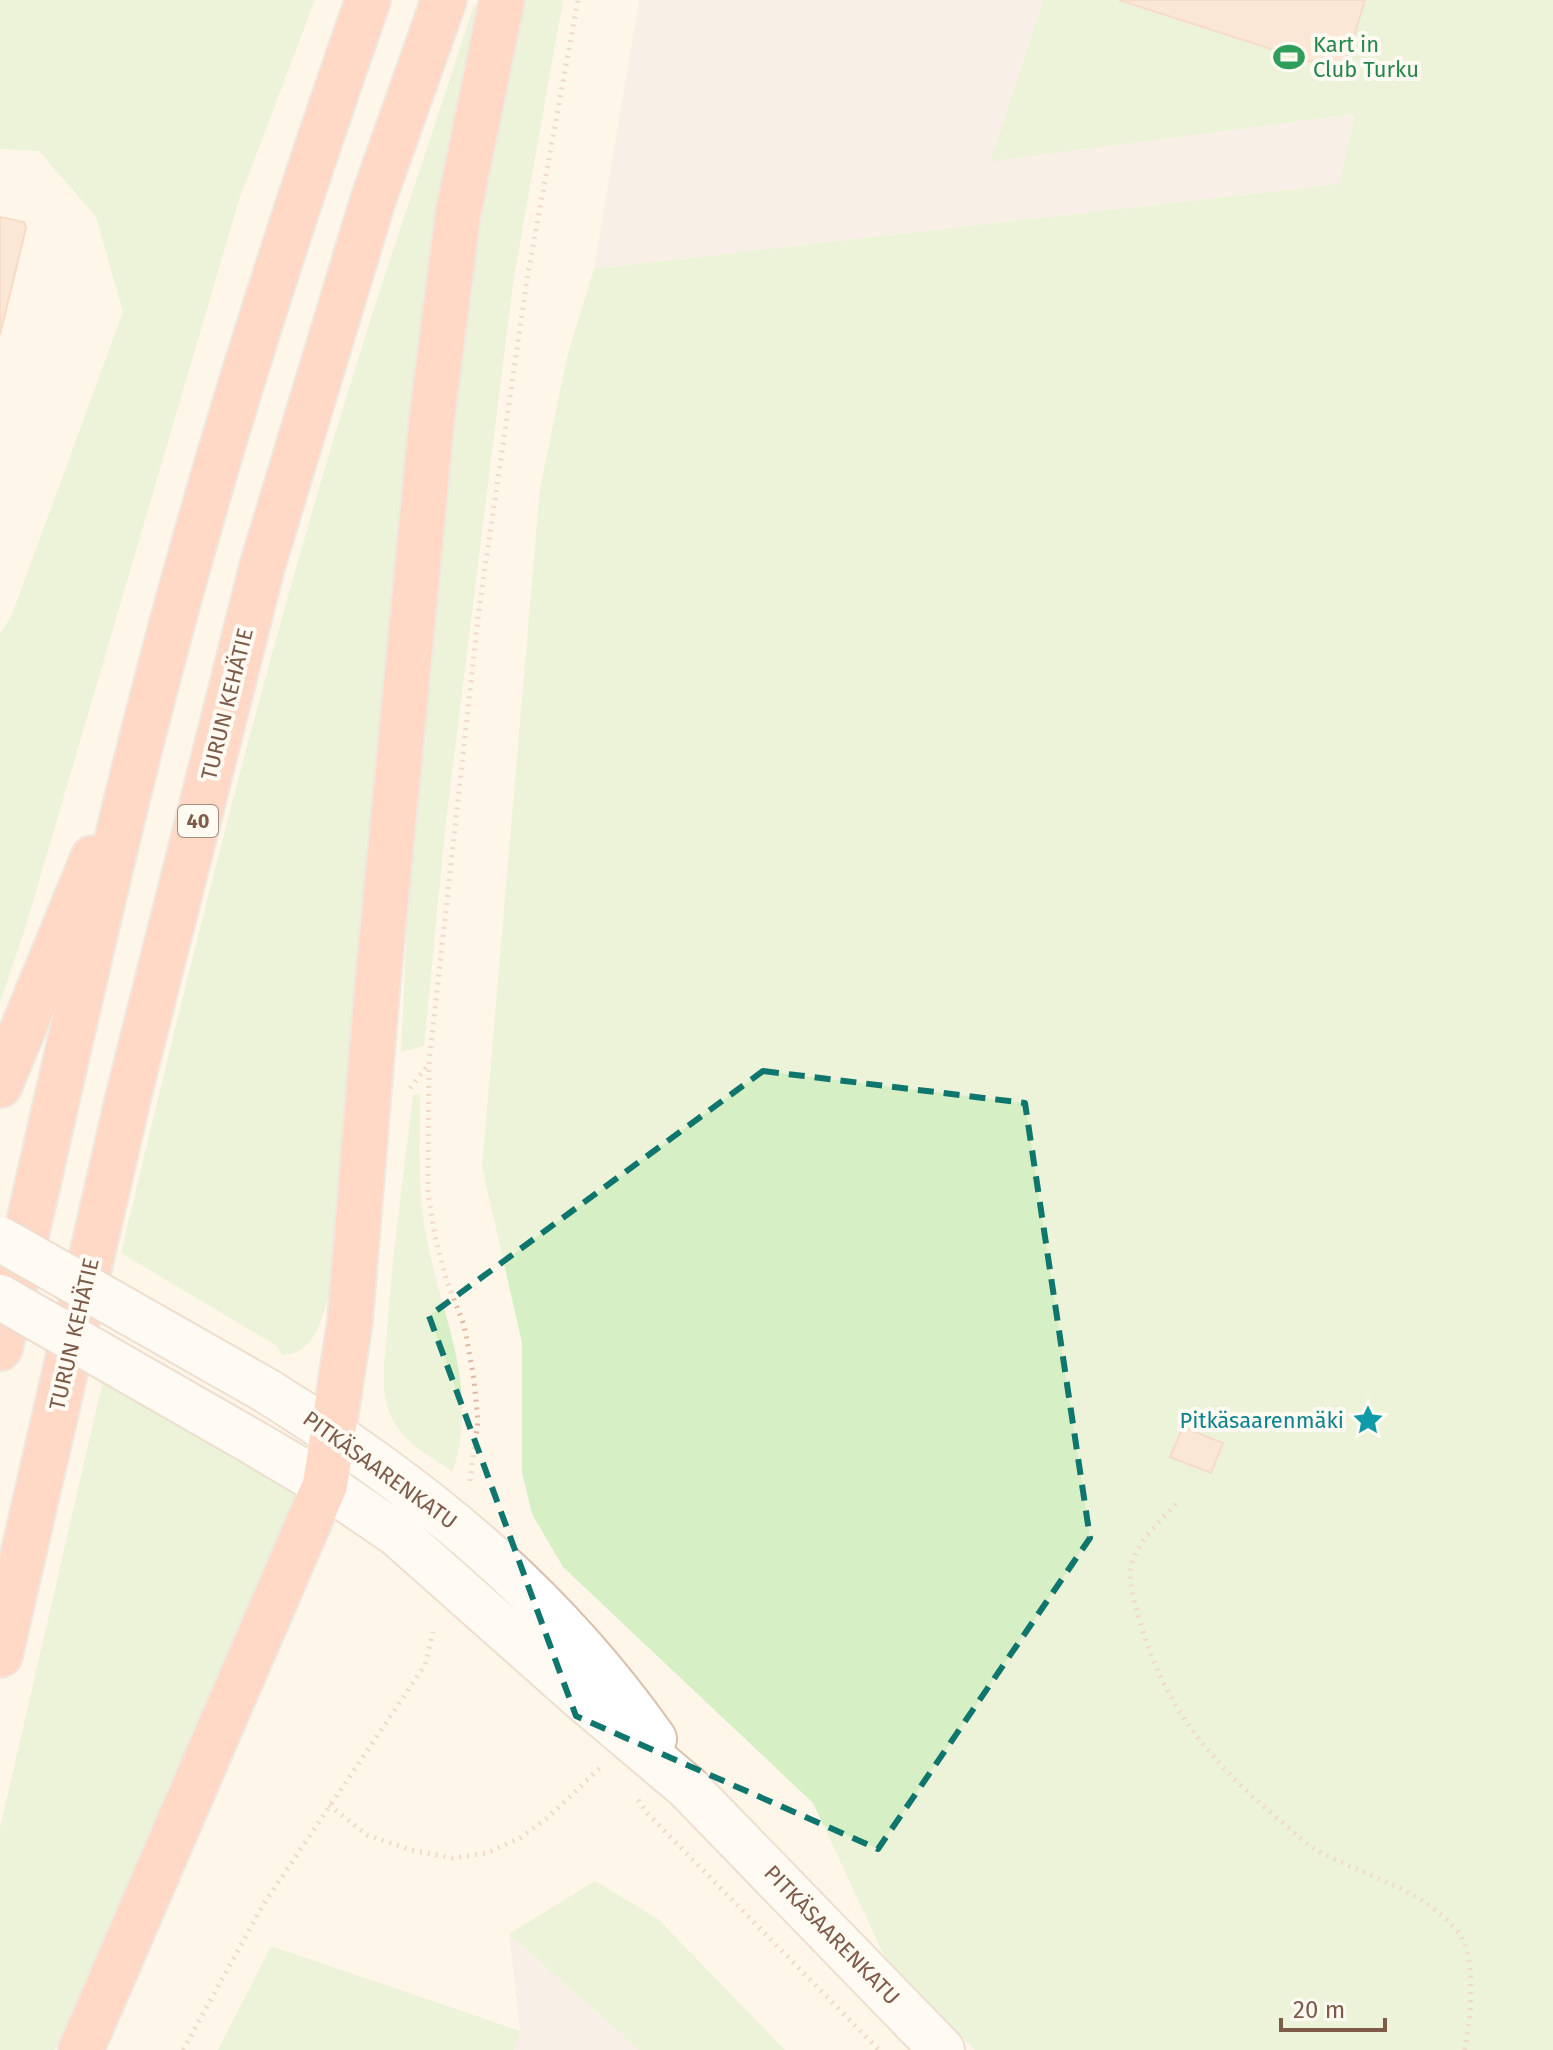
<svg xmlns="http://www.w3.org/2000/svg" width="1553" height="2050" viewBox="0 0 1553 2050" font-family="'Fira Sans',sans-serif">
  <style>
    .industrial { fill: #f0e9e3 }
    .green { fill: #d6efc5 }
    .building { fill: #f7d5be; stroke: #ecba9d; stroke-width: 2 }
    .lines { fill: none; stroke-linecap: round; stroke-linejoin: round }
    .secondary-casing { stroke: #d9c0ac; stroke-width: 48 }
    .highway-casing { stroke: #ddd4d0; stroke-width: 48 }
    .path { stroke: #deb8a0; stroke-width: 5; stroke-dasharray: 2 6; stroke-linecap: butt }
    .secondary { stroke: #fff; stroke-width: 44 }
    .highway { stroke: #ffb49b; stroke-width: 44 }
    .secondary-bridge-casing { stroke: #d9c0ac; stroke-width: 48; stroke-linecap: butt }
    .secondary-bridge { stroke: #fff; stroke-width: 44 }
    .marked { fill: none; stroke: #0f766e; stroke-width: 6; stroke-dasharray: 16 10; stroke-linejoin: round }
    .labels { text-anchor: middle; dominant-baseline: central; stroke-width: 8; stroke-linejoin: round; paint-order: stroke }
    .shield { fill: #fffaf2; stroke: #a58b7c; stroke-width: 2 }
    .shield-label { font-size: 20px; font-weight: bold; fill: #7e5b49 }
    .leisure-label { font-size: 22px; fill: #27864d; stroke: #fffaf2; text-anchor: start }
    .street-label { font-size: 22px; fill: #7e5b49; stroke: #fffaf2 }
    .culture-label { font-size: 22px; fill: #0d838f; stroke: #fffaf2; text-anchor: end }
  </style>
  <rect width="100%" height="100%" fill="#fff6ea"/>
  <path class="industrial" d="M639 0H1043L992 160 1355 114 1339 184 594 269Z
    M509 1934 639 2050H514L520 2031Z"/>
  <path class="green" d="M0 0H315L239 200 25 929 0 1003V633L11 617 123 312 96 217 39 151 0 149Z
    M520 0H563L513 283 446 822 424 1046 401 1052 412 819 466 284Z
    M1043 0H1553V2050H975L887 1962 813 1803 563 1567 532 1514 522 1472V1343L482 1167 540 488 568 353 594 269 1339 184 1355 114 991 161Z
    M477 4H480L391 630 331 1287C323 1314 317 1354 282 1355L277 1346 121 1253C189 966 260 680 346 398 386 267 431 138 473 8Z
    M420 1094C420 1140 417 1188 426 1234 441 1320 480 1382 453 1472 430 1456 403 1443 391 1416 379 1390 385 1359 387 1332 392 1252 404 1174 413 1095Z
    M103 1380 302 1493 55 2050H0V1828Z
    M595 1881 658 1919 785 2050H639L509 1934Z
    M271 1946 520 2031 514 2050H218Z"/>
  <path class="building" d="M1119 0H1365L1343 72Z
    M0 217 24 222 26 228 0 335Z
    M1183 1427 1223 1443 1211 1473 1170 1457Z"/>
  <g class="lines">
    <defs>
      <path id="secondary" d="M267 1391C420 1487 549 1590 654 1739
        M256 1444 325 1485 397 1534 584 1700 687 1787 942 2050"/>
      <path id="highway" d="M0 1085 93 858
        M0 1348C62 1083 117 817 191 555 243 368 304 183 368 0
        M0 1655 129 1094 262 567 373 200 444 0
        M81 2050 325 1485 350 1321 377 990 432 417 458 214 502 0"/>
    </defs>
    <use href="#secondary" class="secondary-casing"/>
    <use href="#highway" class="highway-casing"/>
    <path class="path" d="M410 1088 428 1065
      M470 1481 478 1422 474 1379 464 1325 446 1279 435 1236 428 1193 429 1064 479 609 528 273 578 0
      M1176 1504C1159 1523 1137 1541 1131 1567 1128 1582 1134 1600 1138 1615 1161 1701 1208 1760 1275 1816 1289 1827 1302 1842 1318 1851 1364 1876 1424 1889 1458 1932 1478 1957 1471 2021 1464 2050
      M638 1800 648 1814 879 2050
      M329 1805 367 1835 411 1850 453 1858 487 1853 520 1838 546 1819 603 1765
      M183 2050 263 1905 425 1665 433 1632"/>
    <use href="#secondary" class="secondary"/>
    <use href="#highway" class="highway"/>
    <defs>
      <path id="secondary-bridge" d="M0 1239 267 1391
        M0 1297 256 1444"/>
    </defs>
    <use href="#secondary-bridge" class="secondary-bridge-casing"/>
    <use href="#secondary-bridge" class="secondary-bridge"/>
  </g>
  <path d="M0 0H1553V2050H0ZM763 1071 1025 1103 1090 1538 878 1849 576 1716 429 1316Z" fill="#fff6ea" fill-opacity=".55" fill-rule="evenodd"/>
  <path class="marked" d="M763 1071 1025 1103 1090 1538 878 1849 576 1716 429 1316Z"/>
  <defs>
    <symbol id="stadium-bare" viewBox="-9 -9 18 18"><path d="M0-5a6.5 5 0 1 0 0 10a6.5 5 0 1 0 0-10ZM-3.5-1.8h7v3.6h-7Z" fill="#2e9e5b" stroke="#fffaf2" stroke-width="2.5" paint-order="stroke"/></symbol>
    <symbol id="sight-bare" viewBox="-9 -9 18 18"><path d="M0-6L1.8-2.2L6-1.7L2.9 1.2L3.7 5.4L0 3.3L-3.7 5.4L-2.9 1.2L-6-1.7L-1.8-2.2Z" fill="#0f9aa8" stroke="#fffaf2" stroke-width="2.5" paint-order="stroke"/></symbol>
  </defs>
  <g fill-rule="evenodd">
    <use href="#stadium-bare" x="1267" y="35" width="44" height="44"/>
    <use href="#sight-bare" x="1346" y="1398" width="44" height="44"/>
  </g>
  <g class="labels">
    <rect class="shield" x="178" y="805" width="40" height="32" rx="6"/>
    <g class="shield-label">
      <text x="198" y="821">40</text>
    </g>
    <g class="leisure-label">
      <text x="1313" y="44">Kart in<tspan x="1313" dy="25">Club Turku</tspan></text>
    </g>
    <g class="street-label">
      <text transform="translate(227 704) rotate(-76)">TURUN KEHÄTIE</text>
      <text transform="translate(74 1334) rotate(-77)">TURUN KEHÄTIE</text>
      <text transform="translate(380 1470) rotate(36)">PITKÄSAARENKATU</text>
      <text transform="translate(832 1935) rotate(46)">PITKÄSAARENKATU</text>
    </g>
    <g class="culture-label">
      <text x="1344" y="1420">Pitkäsaarenmäki</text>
    </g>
  </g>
  <path d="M1281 2018v12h104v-12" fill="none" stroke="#7e5b49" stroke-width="4"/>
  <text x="1293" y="2018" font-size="24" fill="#7e5b49" stroke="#fffaf2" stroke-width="6" paint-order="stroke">20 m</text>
</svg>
